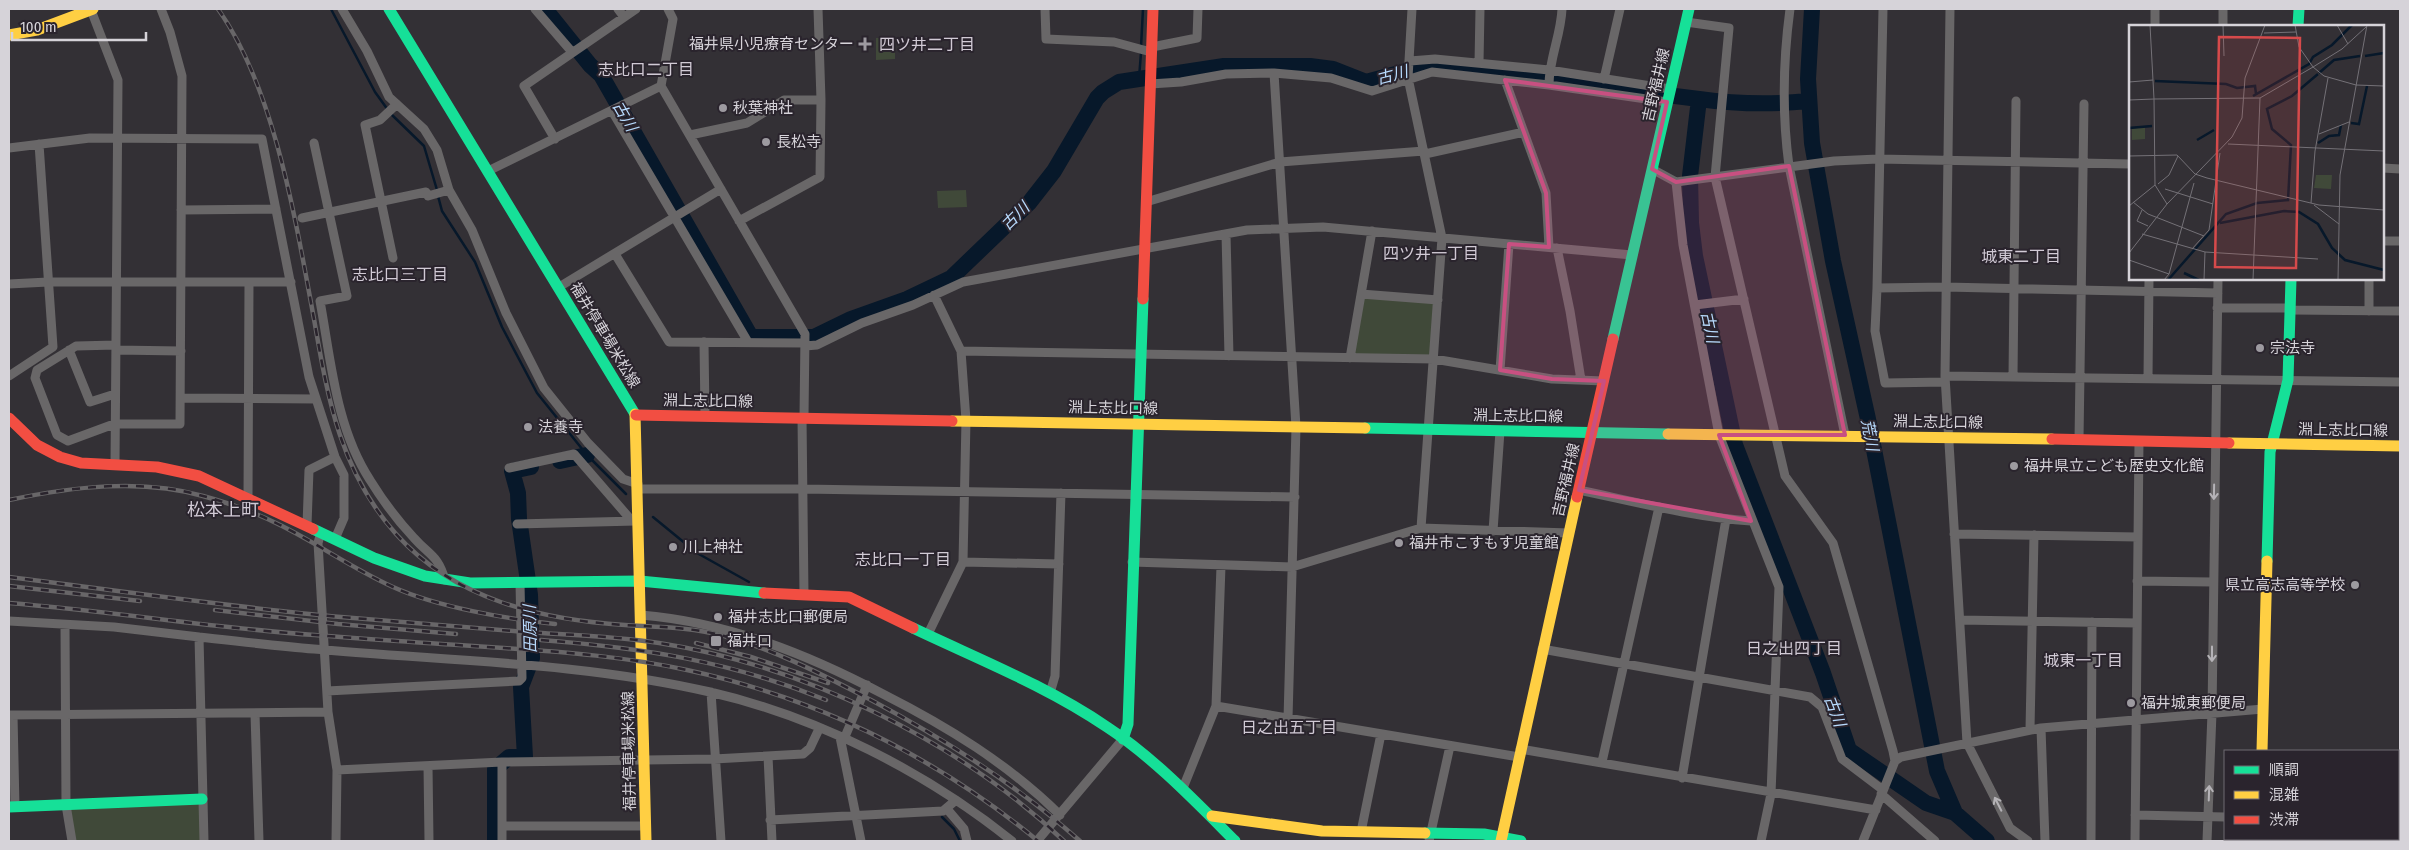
<svg xmlns="http://www.w3.org/2000/svg" width="2409" height="850" viewBox="0 0 2409 850" font-family="'Fira Sans Condensed','Noto Sans JP',sans-serif">
  <style>
    .green { fill: #404939 }
    .lines { fill: none; stroke-linecap: round; stroke-linejoin: round }
    .stream { stroke: #07182a; stroke-width: 2.5 }
    .river { stroke: #07182a; stroke-width: 16 }
    .street { stroke: #696768; stroke-width: 9 }
    .fast { stroke: #16e098; stroke-width: 11 }
    .slow { stroke: #ffcf43; stroke-width: 11 }
    .jam { stroke: #f24e42; stroke-width: 11 }
    .rail-casing { stroke: #686668; stroke-width: 4.5 }
    .rail { stroke: #2a242d; stroke-width: 2.5; stroke-dasharray: 8; stroke-linecap: butt }
    .oneway { stroke: #b5b3b7 }
    .marked { fill: #c85081; fill-opacity: 0.2; stroke: #c85081; stroke-width: 4; stroke-linejoin: round }
    .poi-dot { fill: #9d9aa0; stroke: #2a242d; stroke-width: 2 }
    .labels { text-anchor: middle; dominant-baseline: central; stroke-width: 4; stroke-linejoin: round; paint-order: stroke }
    .poi-label { font-size: 15px; fill: #d6d3d9; stroke: #2a242d; text-anchor: start }
    .street-label { font-size: 15px; fill: #d6d3d9; stroke: #2a242d }
    .neighbourhood-label { font-size: 16px; fill: #d1cad5; stroke: #2a242d }
    .water-label { font-size: 16px; font-style: italic; fill: #b7dafd; stroke: #2a242d }
    .quarter-label { font-size: 18px; fill: #d1cad5; stroke: #2a242d }
    .inset-river { fill: none; stroke: #07182a; stroke-width: 2.5 }
    .inset-road { fill: none; stroke: #747177; stroke-width: 1 }
    .view { fill: #d64a4b; fill-opacity: 0.15; stroke: #d64a4b; stroke-width: 2.5 }
    .inset-edge { fill: none; stroke: #d6d3d9; stroke-width: 2.5 }
  </style>
  <rect width="100%" height="100%" fill="#333035"/>
  <path class="green" d="M895 37V59L876 60V38Z
    M966 190 967 207 938 208 937 191Z
    M1361 294 1438 300 1434 359 1350 358Z
    M202 799 204 841H74L66 805Z"/>
  <g class="lines">
    <path class="stream" d="M331 9 375 92 388 110
      M1141 47 1143 9
      M1139 78 1141 53
      M391 114 424 146 437 190
      M438 196 442 211 475 262 502 327 537 393 587 455 626 494
      M653 517 697 553 749 582
      M942 817 954 829 960 841"/>
    <path class="river" d="M545 9 590 65 601 75 751 337H814L851 319 907 299 951 278 1029 203 1054 171 1097 98 1103 92 1119 82 1224 66H1310L1333 69 1366 82 1429 65 1699 99 1690 176 1691 223 1695 256 1735 445 1823 673 1849 750 1926 803 1955 813
      M1812 9 1808 79 1812 143 1833 261 1868 419 1937 771 1955 813 1987 841
      M1699 99C1736 104 1770 105 1808 101
      M560 461 587 455
      M495 841V769L509 757H525L521 687 532 658 530 595 519 519 518 493 512 471 531 467"/>
    <path class="street" d="M342 9 367 51 389 97 424 129 437 150 449 190 472 230 506 313 544 388 588 443 623 479 638 484
      M535 9 572 52
      M618 9 624 17
      M668 9 673 19 661 86 805 334 804 417
      M1045 9 1046 39 1114 42 1151 52
      M1412 9 1408 78 1442 238 1421 528
      M1790 9C1783 61 1782 114 1789 166L1845 435
      M1883 9 1877 288 1945 287 2218 293
      M1950 9 1945 376 1967 743 2010 828 2028 841
      M91 10 118 80 115 465
      M1686 22 1729 28 1715 177 1785 476 1833 543 1893 751 1895 761 1863 841
      M2155 26V9
      M2223 26V9
      M1152 47 1197 38 1198 9
      M1410 61 1435 59 1549 70 1670 89
      M1479 63 1480 9
      M1274 73 1296 427 1288 719
      M1604 79 1620 9
      M1505 80 1546 193 1549 247
      M1150 84 1181 82 1226 74 1274 73 1331 78 1372 91 1432 72 1549 85 1667 102
      M1549 85C1549 59 1561 35 1562 9
      M612 111 748 342
      M690 135 747 123 784 100H821
      M555 139 524 86 636 9
      M314 143 347 296 320 301C331 361 336 428 370 480 383 501 397 520 414 538 430 556 438 555 445 580
      M9 148 90 138 262 139 309 377 335 457 344 475V518L335 539
      M1425 154 1524 132
      M2383 168 2400 169
      M1652 169 1676 182 1834 161 1878 159 2130 164
      M488 171 661 86
      M1676 182 1683 245 1719 435 1779 587 1771 794 1761 841
      M1146 202 1280 162 1424 151
      M181 210 276 209
      M302 218 426 192 428 196 449 190
      M739 221 820 177 821 100 818 9
      M1226 234 1229 356
      M2383 241H2400
      M1557 248 1570 311 1581 380
      M615 254 669 342 805 343
      M393 258 365 125 380 120 397 104
      M9 284 48 282H291
      M559 287 721 189
      M1877 288 1875 331 1885 383 1945 382
      M1361 294 1438 300
      M1695 305 1744 299
      M2217 308H2291
      M2291 310 2400 311
      M2369 311V279
      M704 342 705 416
      M116 345 76 346 37 370 35 378 57 435 68 441 114 424H180L182 76 170 32 161 9
      M805 346 817 345 862 323 913 305 963 282 1247 230 1323 227 1632 255
      M69 350 90 402 115 394
      M116 350 181 351
      M961 351 1434 359 1552 379 1604 381
      M1350 358 1372 231
      M1500 370 1509 244
      M9 376 53 347 39 144
      M1945 376 2400 382
      M2013 377 2016 101
      M2148 378 2149 279
      M181 398 316 399
      M802 417 804 595
      M2079 440 2084 104
      M509 468 574 454 632 521
      M638 489H803L1295 497
      M1579 490C1636 502 1693 517 1751 521
      M248 497 249 283
      M517 524 636 521
      M307 525 309 470 335 457
      M1493 531 1500 431
      M321 532 318 543 328 712 337 770 336 841
      M1954 534 2138 537
      M963 562 1059 564
      M1132 562 1292 567 1421 528 1569 533
      M2137 581 2212 582
      M641 615C727 622 807 654 883 694 948 727 1007 763 1060 815
      M1960 620 2137 623
      M9 621 114 627 199 637 204 841
      M65 625 66 805 72 841
      M928 634 963 562 966 420 961 351 934 295
      M199 637C237 641 275 646 314 649 446 661 580 662 710 692 818 717 926 772 1012 841
      M1542 649 1810 697 1822 707 1842 759 1883 790
      M327 691 519 681 522 678 520 583
      M711 692 721 841
      M1050 693 1055 676 1061 493
      M1216 706 1519 757
      M1822 707 1836 703
      M255 714 259 841
      M9 715 328 712
      M13 715 15 807
      M2041 728 2045 841
      M2030 729 2034 535
      M840 737 861 841
      M844 739 867 685
      M1520 749 1876 810
      M768 756 772 841
      M1895 761 1901 757 2041 728 2263 709
      M502 762V841
      M1602 762 1659 507
      M428 766 429 841
      M337 770 502 762 714 759 803 754 810 748 819 729
      M1682 778 1726 519
      M1183 788 1216 706 1221 566
      M1881 794 1935 841
      M947 809 964 829 967 841
      M2135 815 2225 817
      M2398 819H2400
      M770 820 943 811 956 800
      M502 826H645
      M1361 832 1381 734
      M1037 841 1123 739
      M1429 841 1450 746
      M2091 841 2092 622
      M2135 841 2139 441
      M2207 841 2212 713 2218 279
      M2344 841V839"/>
    <path class="fast" d="M389 9 635 414
      M2298 26 2299 9
      M1613 339 1689 9
      M1365 428 1668 434
      M313 529 374 558 425 576 470 583 640 581 764 593
      M2267 561 2270 452 2288 380 2291 279
      M913 628C978 659 1047 686 1107 727 1153 757 1196 802 1235 841
      M1123 739 1128 724 1143 299
      M9 807 202 799
      M1425 833 1484 834 1521 841"/>
    <path class="slow" d="M9 35 37 30 93 9
      M635 414 646 841
      M952 421 1365 428
      M1668 434 2052 439
      M2229 443 2400 446
      M2262 751 2267 561
      M1212 816 1322 831 1425 833
      M2261 839V841
      M1501 841 1577 497"/>
    <path class="jam" d="M1143 299 1153 9
      M636 415 952 421
      M9 418 37 445 60 457 81 463 157 467 199 476 313 529
      M2052 439 2229 443
      M1577 497 1613 339
      M764 593 849 597 913 628"/>
    <defs>
      <path id="rail" d="M218 9C275 89 296 223 314 319 328 399 340 471 396 534 454 599 541 620 625 625 659 627 691 627 724 636 776 650 823 675 871 700 946 740 1016 784 1080 841
        M9 500C71 487 141 478 203 496 229 503 254 512 278 524 317 543 353 569 393 587 437 607 507 619 555 624
        M9 577C120 591 230 607 341 617 403 622 464 627 525 632 570 635 615 636 659 643 802 665 959 741 1064 841
        M9 586 140 601
        M9 603C111 611 213 628 315 635 378 640 441 644 504 648 565 652 627 657 687 670 817 698 936 757 1038 841
        M215 610 338 624 456 634
        M541 640C644 648 729 661 826 700
        M696 643 751 657 828 683"/>
    </defs>
    <use href="#rail" class="rail-casing"/>
    <use href="#rail" class="rail"/>
  </g>
  <defs><path id="oneway-shaft" d="M-6 0H5M1.5-3L5.5 0L1.5 3" fill="none" stroke-width="1.6" stroke-linecap="round" stroke-linejoin="round" transform="scale(1.25)"/></defs>
  <g class="oneway">
    <use href="#oneway-shaft" transform="translate(2214 492) rotate(91)"/>
    <use href="#oneway-shaft" transform="translate(2212 654) rotate(90)"/>
    <use href="#oneway-shaft" transform="translate(2209 793) rotate(-88)"/>
    <use href="#oneway-shaft" transform="translate(1998 804) rotate(-117)"/>
  </g>
  <path class="marked" d="M1505 80 1667 102 1652 169 1676 182 1789 166 1845 435H1719L1751 521 1579 490 1604 381 1552 379 1500 370 1509 244 1549 247 1546 193Z"/>
  <g class="poi-dot">
    <path d="M862.5 36.5h5v5h5v5h-5v5h-5v-5h-5v-5h5z"/>
    <circle cx="723" cy="108" r="5"/>
    <circle cx="766" cy="142" r="5"/>
    <circle cx="2260" cy="348" r="5"/>
    <circle cx="528" cy="427" r="5"/>
    <circle cx="2014" cy="466" r="5"/>
    <circle cx="1399" cy="543" r="5"/>
    <circle cx="673" cy="547" r="5"/>
    <circle cx="2355" cy="585" r="5"/>
    <circle cx="718" cy="617" r="5"/>
    <rect x="710" y="635" width="12" height="12" rx="2.5"/>
    <circle cx="2131" cy="703" r="5"/>
  </g>
  <g class="labels">
    <g class="poi-label">
      <text x="854" y="44" text-anchor="end">福井県小児療育センター</text>
      <text x="733" y="108">秋葉神社</text>
      <text x="776" y="142">長松寺</text>
      <text x="2270" y="348">宗法寺</text>
      <text x="538" y="427">法養寺</text>
      <text x="2024" y="466">福井県立こども歴史文化館</text>
      <text x="1409" y="543">福井市こすもす児童館</text>
      <text x="683" y="547">川上神社</text>
      <text x="2345" y="585" text-anchor="end">県立高志高等学校</text>
      <text x="728" y="617">福井志比口郵便局</text>
      <text x="727" y="641">福井口</text>
      <text x="2141" y="703">福井城東郵便局</text>
    </g>
    <g class="street-label">
      <text transform="translate(1656 85) rotate(-77)">吉野福井線</text>
      <text transform="translate(605 335) rotate(59)">福井停車場米松線</text>
      <text transform="translate(708 401) rotate(1)">淵上志比口線</text>
      <text transform="translate(1113 408) rotate(1)">淵上志比口線</text>
      <text transform="translate(1518 416) rotate(1)">淵上志比口線</text>
      <text transform="translate(1938 422) rotate(1)">淵上志比口線</text>
      <text transform="translate(2343 430) rotate(1)">淵上志比口線</text>
      <text transform="translate(1566 480) rotate(-77)">吉野福井線</text>
      <text transform="translate(629 751) rotate(-91)">福井停車場米松線</text>
    </g>
    <g class="neighbourhood-label">
      <text x="927" y="44">四ツ井二丁目</text>
      <text x="646" y="69">志比口二丁目</text>
      <text x="1431" y="253">四ツ井一丁目</text>
      <text x="2021" y="256">城東二丁目</text>
      <text x="400" y="274">志比口三丁目</text>
      <text x="903" y="559">志比口一丁目</text>
      <text x="1794" y="648">日之出四丁目</text>
      <text x="2083" y="660">城東一丁目</text>
      <text x="1289" y="727">日之出五丁目</text>
    </g>
    <g class="water-label">
      <text transform="translate(1392 75) rotate(-15)">古川</text>
      <text transform="translate(625 116) rotate(60)">古川</text>
      <text transform="translate(1015 216) rotate(-45)">古川</text>
      <text transform="translate(1710 327) rotate(78)">古川</text>
      <text transform="translate(1870 435) rotate(79)">荒川</text>
      <text transform="translate(530 629) rotate(-91)">田原川</text>
      <text transform="translate(1835 711) rotate(69)">古川</text>
    </g>
    <g class="quarter-label">
      <text x="223" y="510">松本上町</text>
    </g>
  </g>
  <g transform="translate(2129 25)">
    <rect width="255" height="255" fill="#333035"/>
    <path d="M16 101V114L3 115V104ZM187 150H203L202 164 185 163Z" fill="#404939"/>
    <path class="inset-river" d="M236 31 255 28M190 48 205 35 231 31M26 56 97 59 108 63 126 61 127 69M124 71 180 39 184 32 203 20 223 0M222 98 230 99 238 61M0 103 23 101M68 115 85 105M189 118 200 111 210 110 212 100M91 198 155 186 170 187 189 199 203 223 216 235 255 245M55 248 70 255M39 255 97 189 128 178 159 175 162 120 143 104 138 84 163 71 189 49"/>
    <path class="inset-road" d="M94 0 95 31M166 0 170 22 184 42 213 24 237 2M208 0 219 19M135 8 167 7M0 57 24 55M227 60 255 61M0 75 25 74 21 0M190 109 220 97M99 119 255 126M0 131 48 130 66 149 78 153 190 180 255 185M29 159 40 150 49 131M36 164 84 179M4 177 19 189 75 211M182 178 186 126 199 53M38 179 103 112 113 93 116 53 136 0M185 180 210 199M0 181 26 160 25 74 131 73 184 42 195 51 227 60M13 185 8 196 19 201M13 209 76 227 75 255M63 224 80 205 91 128M76 227 189 234M0 228 38 179 26 160M0 235 40 249M35 255 40 249 65 158M124 255 131 73M209 255 211 150 238 0"/>
    <path class="view" d="M90 12 171 13 167 243 86 242Z"/>
    <rect width="255" height="255" class="inset-edge"/>
  </g>
  <rect width="2409" height="850" fill="none" stroke="#d6d3d9" stroke-width="20"/>
  <rect x="2224" y="750" width="175" height="90" fill="#2a242d" stroke="#6f6a72"/>
  <rect x="2234" y="766" width="25" height="8" fill="#16e098" stroke="#6f6a72"/>
  <text x="2269" y="775" font-size="15" fill="#d6d3d9">順調</text>
  <rect x="2234" y="791" width="25" height="8" fill="#ffcf43" stroke="#6f6a72"/>
  <text x="2269" y="800" font-size="15" fill="#d6d3d9">混雑</text>
  <rect x="2234" y="816" width="25" height="8" fill="#f24e42" stroke="#6f6a72"/>
  <text x="2269" y="825" font-size="15" fill="#d6d3d9">渋滞</text>
  <path d="M12 32v8h134v-8" fill="none" stroke="#d6d3d9" stroke-width="2.5"/>
  <text x="20" y="32" font-size="15" fill="#d6d3d9" stroke="#2a242d" stroke-width="4" paint-order="stroke">100 m</text>
</svg>
